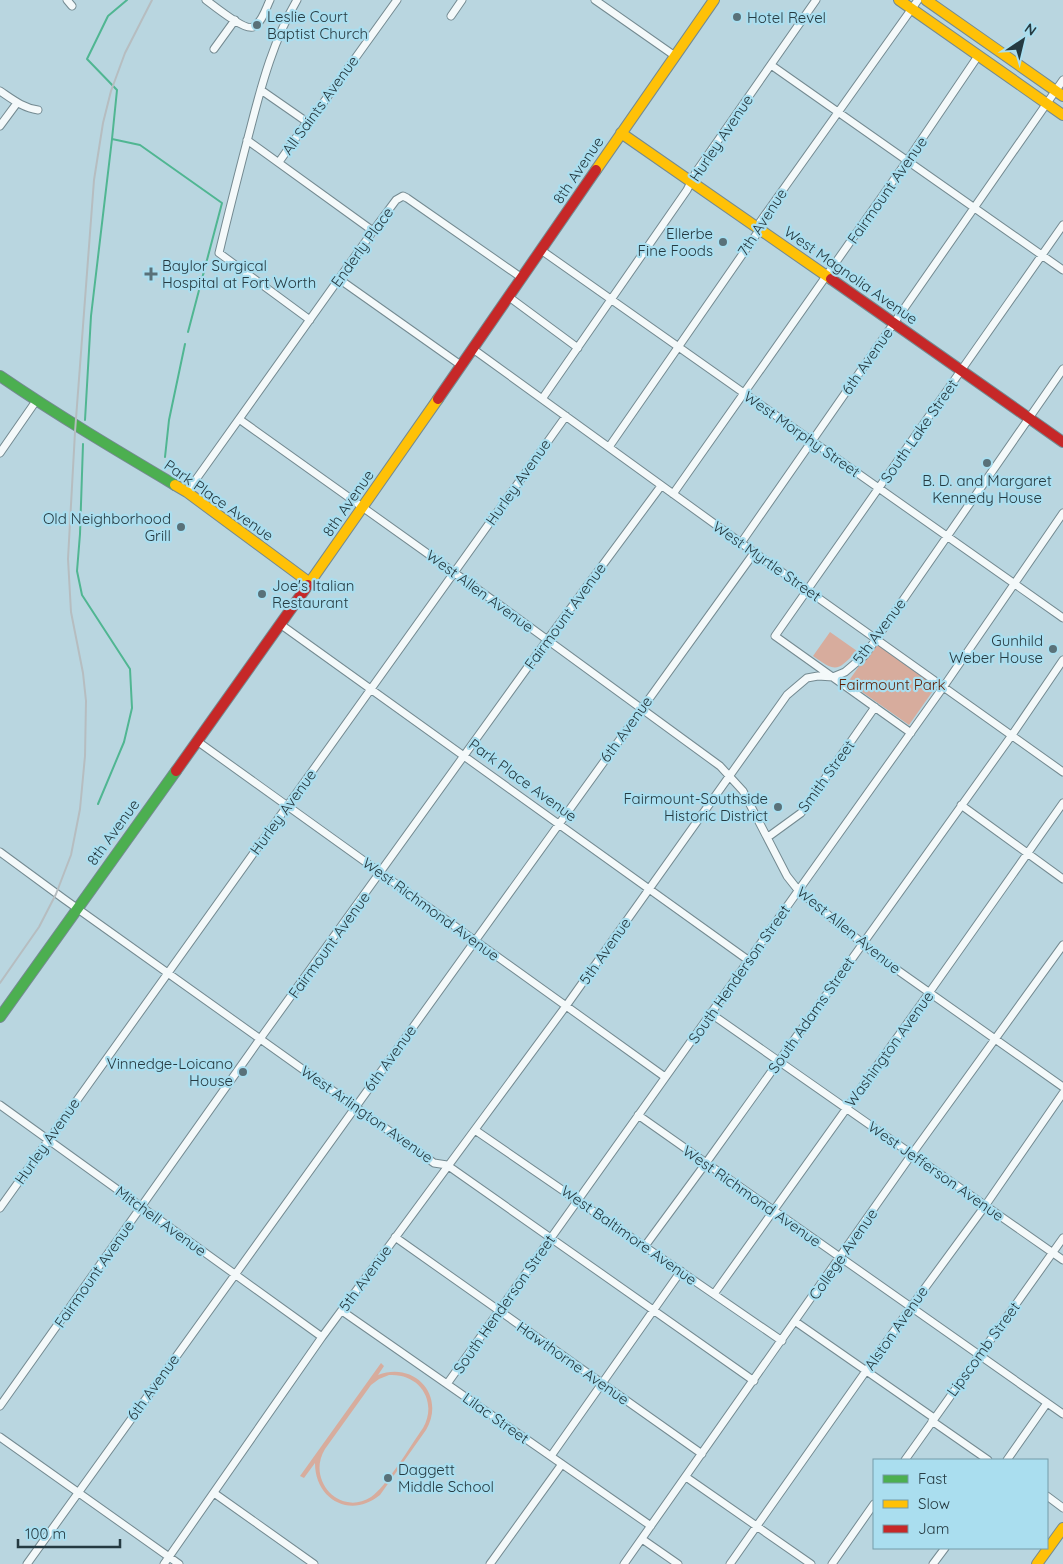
<svg xmlns="http://www.w3.org/2000/svg" width="1063" height="1564" viewBox="0 0 1063 1564" font-family="Quicksand,sans-serif">
  <style>
    .green { fill: #d7ac9d; fill-rule: evenodd }
    .lines { fill: none; stroke-linecap: round; stroke-linejoin: round }
    .stream { stroke: #50b692; stroke-width: 2 }
    .street-casing { stroke: #748a91; stroke-width: 9 }
    .fast-casing { stroke: #748a91; stroke-width: 12 }
    .slow-casing { stroke: #748a91; stroke-width: 12 }
    .jam-casing { stroke: #748a91; stroke-width: 12 }
    .street { stroke: #f4f9fa; stroke-width: 7 }
    .fast { stroke: #4caf50; stroke-width: 10 }
    .slow { stroke: #ffc107; stroke-width: 10 }
    .jam { stroke: #c62828; stroke-width: 10 }
    .rail { stroke: #b6bdc0; stroke-width: 2 }
    .poi-dot { fill: #597179; stroke: #aadeef; stroke-width: 2 }
    .labels { text-anchor: middle; dominant-baseline: central; stroke-width: 4.5; stroke-linejoin: round; paint-order: stroke }
    .poi-label { font-size: 15px; fill: #253a41; stroke: #aadeef; text-anchor: start }
    .street-label { font-size: 15px; fill: #253a41; stroke: #aadeef }
    .park-label { font-size: 15px; fill: #5c1c01; stroke: #aadeef }
  </style>
  <rect width="100%" height="100%" fill="#b9d6e0"/>
  <path class="green" d="M830 632 857 651C837 671 837 673 813 656Z
    M876 642 937 685 909 725 848 682Z
    M381 1363 384 1366 378 1375C415 1361 446 1396 426 1430L380 1495C351 1519 315 1500 315 1463L304 1478 300 1476ZM389 1375C420 1373 438 1402 423 1428 411 1445 386 1487 371 1497 340 1517 306 1480 325 1449L371 1385 379 1379Z"/>
  <g class="lines">
    <path class="stream" d="M127 0 108 16 87 59 117 90 112 139 140 145 222 203 188 332
      M85 420 91 316 112 139
      M83 444 80 534 77 571 82 595 130 669 132 708 124 742 98 804
      M165 457 169 420 185 344"/>
    <defs>
      <path id="street" d="M67 0 72 6
        M206 0C214 6 245 31 253 27 262 23 266 8 270 0
        M297 0C274 39 262 83 251 126 240 168 229 211 219 253L310 320
        M595 0 675 56
        M451 16 462 0
        M214 49 235 20
        M771 65 1063 270
        M261 90 307 122
        M0 91C12 99 23 108 38 110
        M0 126 17 103
        M247 140 373 231
        M279 162 307 122 313 117 397 0
        M541 250 1063 618
        M339 279 462 366
        M509 297 578 348
        M473 349 741 543 1063 772
        M542 399 687 190 696 172 816 0
        M239 419 501 606 720 766 743 791 787 876 798 890 879 957 1063 1087
        M609 447 760 229V222L918 0
        M0 453 36 401
        M187 492 373 231 396 200 403 196 407 198 522 278
        M673 494 907 161 978 56
        M741 543 1063 80
        M280 624 748 960
        M911 733 775 636 1063 225
        M197 741 665 1077
        M961 805 1063 879
        M768 837 801 813 875 707
        M0 852 64 899 434 1163 447 1165 754 1381
        M710 1013 1063 1260
        M0 1105 322 1337
        M638 1115 1063 1414
        M475 1130 782 1341
        M0 1208 566 416
        M395 1237 702 1454
        M645 1246 706 1163 1012 735 1063 660
        M714 1294 929 993 1063 803
        M342 1311 651 1526
        M796 1322 934 1418
        M447 1384 944 686 1063 513
        M0 1406 260 1039 548 639 661 486
        M932 1421 988 1460
        M0 1437 179 1564
        M551 1456 681 1271
        M905 1460 1063 1238
        M1007 1460 1047 1403
        M686 1477 811 1564
        M214 1493 314 1564
        M1047 1496 1063 1508
        M642 1539 678 1564
        M27 1564 754 553
        M164 1564 322 1337 566 1006 787 695 807 678 818 676 833 677 845 672 865 655 1063 369
        M490 1564 562 1464
        M624 1564 912 1154 1063 945
        M730 1564 911 1307 985 1206 1063 1093
        M832 1564 874 1504
        M933 1564 945 1548"/>
      <path id="fast" d="M0 376C57 415 116 450 175 485
        M0 1017 176 771"/>
      <path id="slow" d="M899 0 1063 115
        M926 0 1063 96
        M621 133 831 279
        M596 170 714 0
        M175 485 187 492 310 583
        M308 585 438 399
        M1037 1564 1063 1528"/>
      <path id="jam" d="M831 279 1063 442
        M438 399 596 170
        M176 771 308 585"/>
    </defs>
    <use href="#street" class="street-casing"/>
    <use href="#fast" class="fast-casing"/>
    <use href="#slow" class="slow-casing"/>
    <use href="#jam" class="jam-casing"/>
    <use href="#street" class="street"/>
    <use href="#fast" class="fast"/>
    <use href="#slow" class="slow"/>
    <use href="#jam" class="jam"/>
    <path class="rail" d="M0 983 39 927 56 894 71 855 80 809 85 756 86 701 83 673 71 612 68 559 75 432 94 180 103 123 111 91 125 53 152 0"/>
  </g>
  <g class="poi-dot">
    <circle cx="737" cy="17" r="5"/>
    <circle cx="257" cy="25" r="5"/>
    <circle cx="723" cy="242" r="5"/>
    <path d="M148.5 266.5h5v5h5v5h-5v5h-5v-5h-5v-5h5z"/>
    <circle cx="987" cy="463" r="5"/>
    <circle cx="181" cy="527" r="5"/>
    <circle cx="262" cy="594" r="5"/>
    <circle cx="1053" cy="649" r="5"/>
    <circle cx="778" cy="807" r="5"/>
    <circle cx="243" cy="1072" r="5"/>
    <circle cx="388" cy="1478" r="5"/>
  </g>
  <g class="labels">
    <g class="poi-label">
      <text x="267" y="16">Leslie Court<tspan x="267" dy="17">Baptist Church</tspan></text>
      <text x="747" y="17">Hotel Revel</text>
      <text x="713" y="233" text-anchor="end">Ellerbe<tspan x="713" dy="17">Fine Foods</tspan></text>
      <text x="162" y="265">Baylor Surgical<tspan x="162" dy="17">Hospital at Fort Worth</tspan></text>
      <text x="987" y="480" text-anchor="middle">B. D. and Margaret<tspan x="987" dy="17">Kennedy House</tspan></text>
      <text x="171" y="518" text-anchor="end">Old Neighborhood<tspan x="171" dy="17">Grill</tspan></text>
      <text x="272" y="585">Joe's Italian<tspan x="272" dy="17">Restaurant</tspan></text>
      <text x="1043" y="640" text-anchor="end">Gunhild<tspan x="1043" dy="17">Weber House</tspan></text>
      <text x="768" y="798" text-anchor="end">Fairmount-Southside<tspan x="768" dy="17">Historic District</tspan></text>
      <text x="233" y="1063" text-anchor="end">Vinnedge-Loicano<tspan x="233" dy="17">House</tspan></text>
      <text x="398" y="1469">Daggett<tspan x="398" dy="17">Middle School</tspan></text>
    </g>
    <g class="street-label">
      <text transform="translate(320 105) rotate(-54)">All Saints Avenue</text>
      <text transform="translate(721 138) rotate(-56)">Hurley Avenue</text>
      <text transform="translate(578 170) rotate(-56)">8th Avenue</text>
      <text transform="translate(887 190) rotate(-55)">Fairmount Avenue</text>
      <text transform="translate(762 222) rotate(-57)">7th Avenue</text>
      <text transform="translate(362 247) rotate(-54)">Enderly Place</text>
      <text transform="translate(851 275) rotate(35)">West Magnolia Avenue</text>
      <text transform="translate(867 361) rotate(-55)">6th Avenue</text>
      <text transform="translate(919 431) rotate(-55)">South Lake Street</text>
      <text transform="translate(802 434) rotate(35)">West Morphy Street</text>
      <text transform="translate(518 482) rotate(-55)">Hurley Avenue</text>
      <text transform="translate(219 500) rotate(35)">Park Place Avenue</text>
      <text transform="translate(348 503) rotate(-55)">8th Avenue</text>
      <text transform="translate(767 561) rotate(35)">West Myrtle Street</text>
      <text transform="translate(480 591) rotate(36)">West Allen Avenue</text>
      <text transform="translate(565 616) rotate(-54)">Fairmount Avenue</text>
      <text transform="translate(879 631) rotate(-53)">5th Avenue</text>
      <text transform="translate(626 729) rotate(-54)">6th Avenue</text>
      <text transform="translate(826 776) rotate(-54)">Smith Street</text>
      <text transform="translate(523 780) rotate(36)">Park Place Avenue</text>
      <text transform="translate(283 812) rotate(-54)">Hurley Avenue</text>
      <text transform="translate(113 832) rotate(-54)">8th Avenue</text>
      <text transform="translate(431 909) rotate(36)">West Richmond Avenue</text>
      <text transform="translate(849 930) rotate(39)">West Allen Avenue</text>
      <text transform="translate(329 945) rotate(-54)">Fairmount Avenue</text>
      <text transform="translate(605 951) rotate(-55)">5th Avenue</text>
      <text transform="translate(739 974) rotate(-55)">South Henderson Street</text>
      <text transform="translate(811 1015) rotate(-55)">South Adams Street</text>
      <text transform="translate(889 1049) rotate(-54)">Washington Avenue</text>
      <text transform="translate(390 1058) rotate(-54)">6th Avenue</text>
      <text transform="translate(367 1114) rotate(35)">West Arlington Avenue</text>
      <text transform="translate(47 1141) rotate(-55)">Hurley Avenue</text>
      <text transform="translate(936 1171) rotate(35)">West Jefferson Avenue</text>
      <text transform="translate(752 1196) rotate(35)">West Richmond Avenue</text>
      <text transform="translate(161 1221) rotate(36)">Mitchell Avenue</text>
      <text transform="translate(629 1235) rotate(35)">West Baltimore Avenue</text>
      <text transform="translate(843 1254) rotate(-55)">College Avenue</text>
      <text transform="translate(94 1274) rotate(-55)">Fairmount Avenue</text>
      <text transform="translate(365 1278) rotate(-54)">5th Avenue</text>
      <text transform="translate(504 1304) rotate(-55)">South Henderson Street</text>
      <text transform="translate(896 1328) rotate(-55)">Alston Avenue</text>
      <text transform="translate(983 1349) rotate(-54)">Lipscomb Street</text>
      <text transform="translate(573 1363) rotate(35)">Hawthorne Avenue</text>
      <text transform="translate(153 1387) rotate(-54)">6th Avenue</text>
      <text transform="translate(496 1418) rotate(35)">Lilac Street</text>
    </g>
    <g class="park-label">
      <text x="892" y="684">Fairmount Park</text>
    </g>
  </g>
  <rect x="873" y="1459" width="175" height="90" fill="#aadeef" stroke="#759ca9"/>
  <rect x="883" y="1475" width="25" height="8" fill="#4caf50" stroke="#759ca9"/>
  <text x="918" y="1484" font-size="15" fill="#253a41">Fast</text>
  <rect x="883" y="1500" width="25" height="8" fill="#ffc107" stroke="#759ca9"/>
  <text x="918" y="1509" font-size="15" fill="#253a41">Slow</text>
  <rect x="883" y="1525" width="25" height="8" fill="#c62828" stroke="#759ca9"/>
  <text x="918" y="1534" font-size="15" fill="#253a41">Jam</text>
  <g transform="translate(1023 40) rotate(35)" stroke="#aadeef" stroke-width="4" paint-order="stroke">
  <path d="M0-4L9 19L0 12L-9 19Z" fill="#253a41"/>
  <text y="-8" font-size="14" font-weight="bold" text-anchor="middle" fill="#253a41">N</text>
  </g>
  <path d="M18 1539v8h102v-8" fill="none" stroke="#253a41" stroke-width="2.5"/>
  <text x="25" y="1539" font-size="15" fill="#253a41" stroke="#aadeef" stroke-width="4" paint-order="stroke">100 m</text>
</svg>
